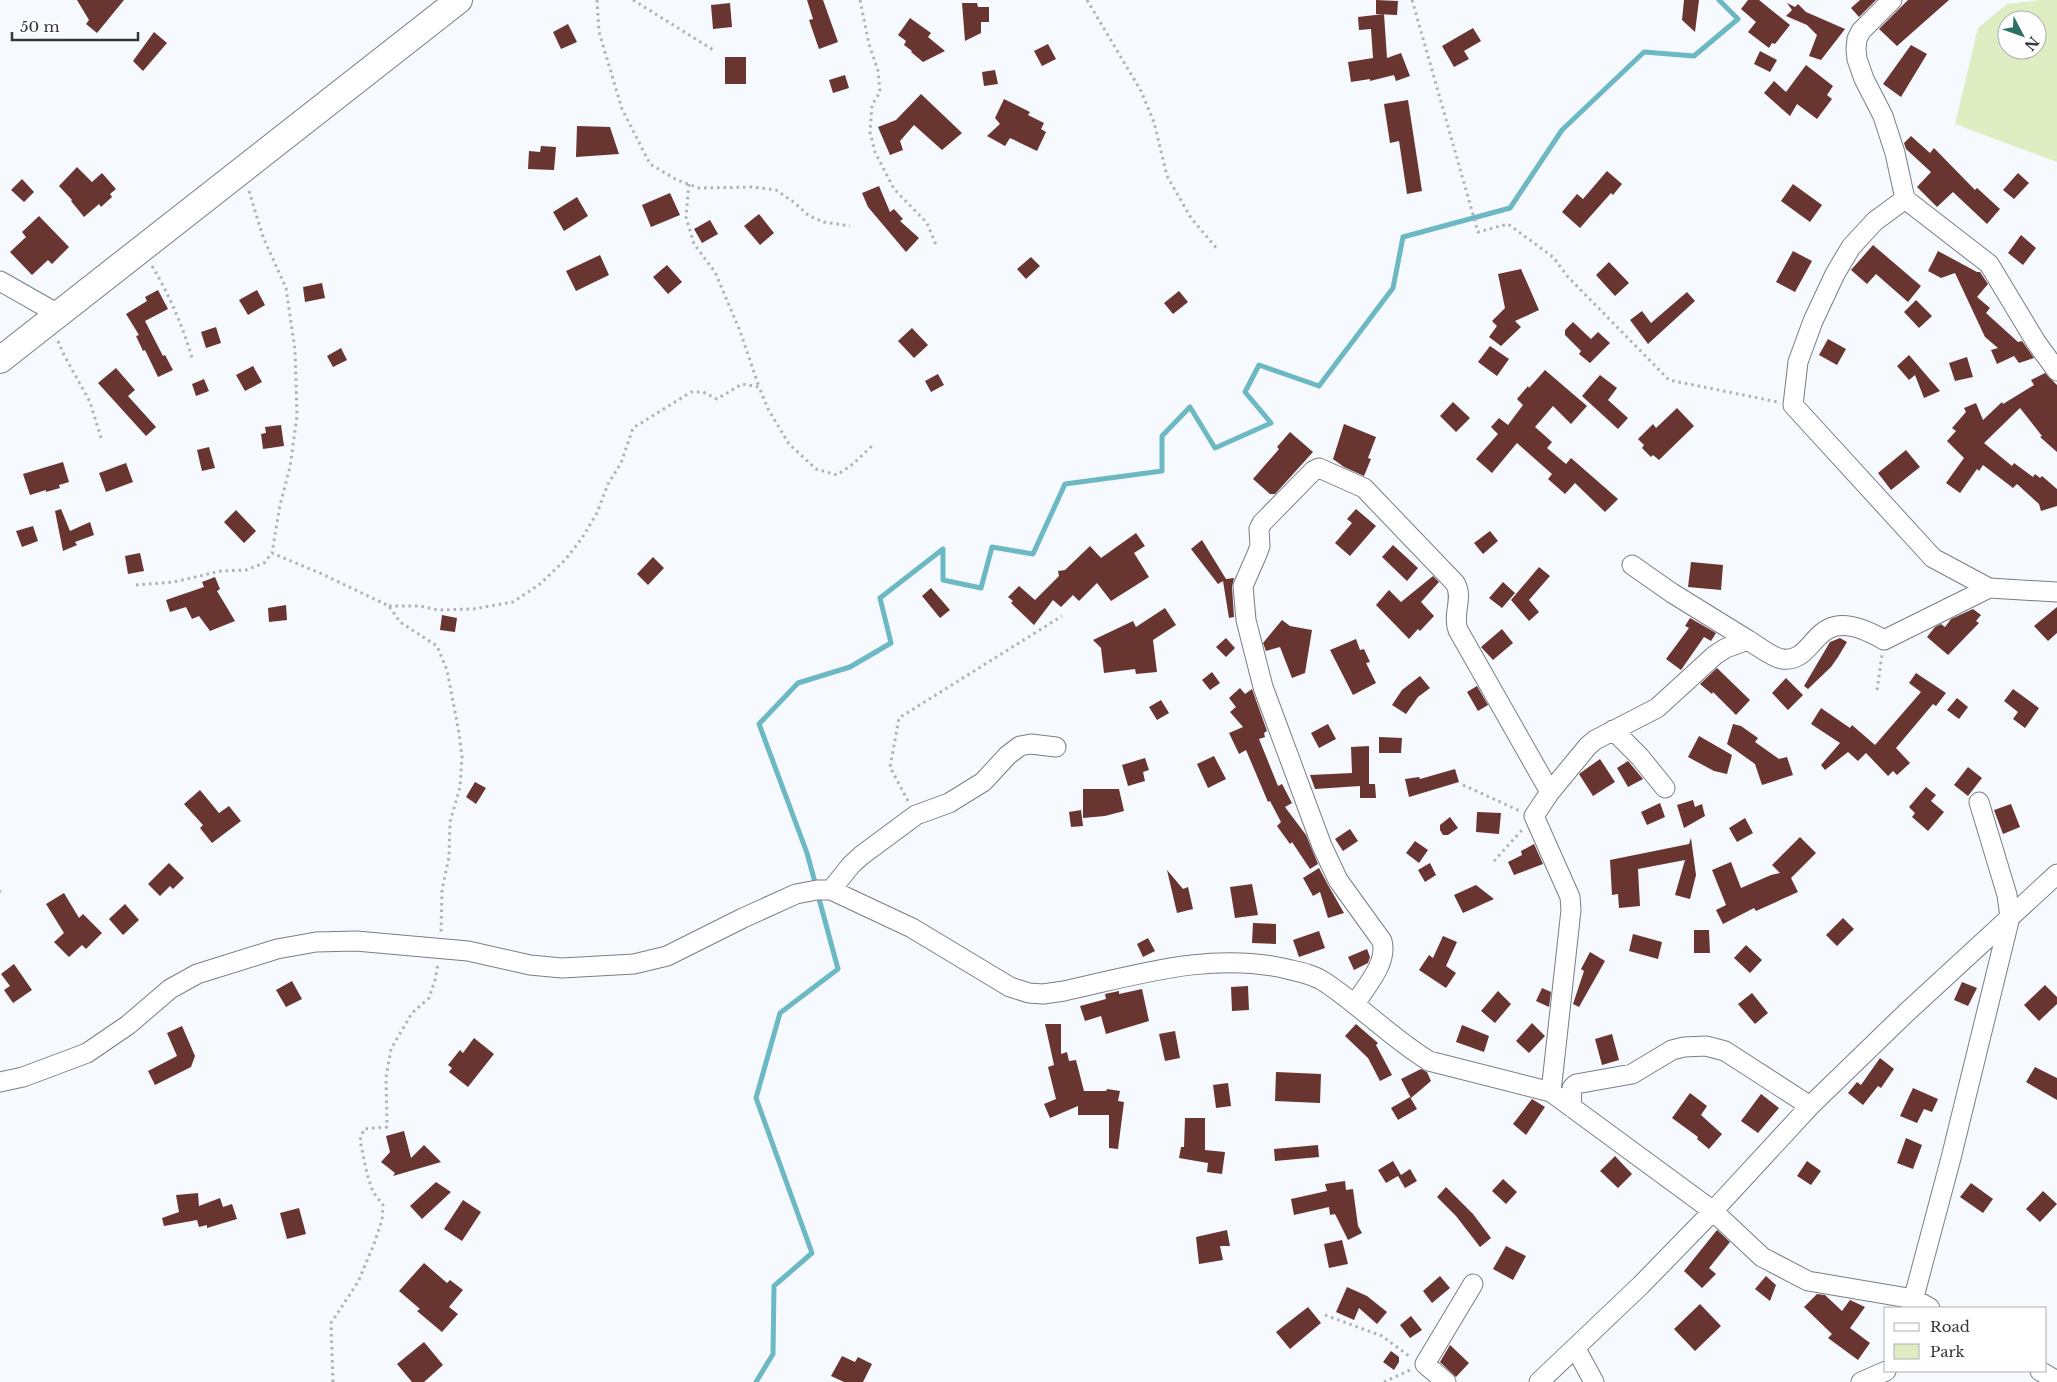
<svg xmlns="http://www.w3.org/2000/svg" width="2057" height="1382" viewBox="0 0 2057 1382" font-family="'Libre Baskerville',serif">
  <style>
    .green { fill: #deedc2; fill-rule: evenodd }
    .lines { fill: none; stroke-linecap: round; stroke-linejoin: round }
    .stream { stroke: #6db9c3; stroke-width: 5 }
    .building { fill: #693531 }
    .minor-casing { stroke: #797e86; stroke-width: 21 }
    .secondary-casing { stroke: #797e86; stroke-width: 28 }
    .path { stroke: #aeb1b6; stroke-width: 3; stroke-dasharray: 2.5 4; stroke-linecap: butt }
    .minor { stroke: #fff; stroke-width: 19 }
    .secondary { stroke: #fff; stroke-width: 26 }
  </style>
  <rect width="100%" height="100%" fill="#f6f9fe"/>
  <path class="green" d="M2041 0H2057V162L1955 124 1978 28 2007 4ZM2007 20H2037V50H2007Z"/>
  <g class="lines">
    <path class="stream" d="M816 886 807 853 759 724 798 683 850 667 891 643 880 598 943 549V580L981 588 992 547 1033 554 1065 484 1162 471V436L1190 407 1215 448 1271 423 1245 392 1259 365 1319 386 1393 288 1403 237 1510 208 1562 130 1644 52 1694 56 1738 19 1719 0
      M756 1382 773 1354 774 1286 812 1253 756 1098 780 1013 838 969 818 895"/>
  </g>
  <path class="building" d="M77 0H124L97 33 86 24 89 20Z
    M807 0H823L838 42 819 49 809 20 813 19Z
    M1376 0 1398 1 1397 15 1376 14Z
    M1684 0H1699L1695 32 1682 20Z
    M1748 0H1759L1790 25 1775 44 1772 43 1769 48 1748 32 1756 22 1741 9Z
    M1860 0H1876L1859 17 1851 8Z
    M1908 0H1949L1897 46 1879 29Z
    M730 3 732 27 713 29 711 5Z
    M962 3H977L978 7H989V22H981V33L965 41Z
    M1787 3 1795 7 1798 4 1806 12 1845 29 1821 60 1809 56 1817 35 1807 25 1786 16 1792 10Z
    M1384 14 1387 58 1401 53 1410 76 1396 81 1394 75 1370 81V79L1351 82 1348 62 1373 58 1371 29 1359 30 1358 17Z
    M910 18 931 33 928 37 945 51 923 62 911 52 912 51 904 45 906 41 898 35Z
    M568 24 577 42 561 49 553 32Z
    M1473 28 1481 41 1464 51 1469 59 1454 67 1442 46Z
    M154 32 167 43 143 71 133 61Z
    M1048 44 1056 59 1042 66 1034 51Z
    M1911 45 1927 54 1901 97 1883 84Z
    M1760 51 1777 60 1770 72 1754 64Z
    M725 57H746V84H725Z
    M1806 65 1833 86 1827 95 1832 99 1817 119 1797 104 1790 116 1764 93 1774 81 1786 92Z
    M995 70 998 84 984 86 982 72Z
    M845 75 849 88 833 93 829 80Z
    M921 94 962 133 942 150 914 125 900 141 903 150 890 155 878 127 896 120Z
    M1004 99 1030 112 1028 115 1044 123 1041 129 1046 132 1037 151 1010 138 1005 146 987 136 1000 124 995 118Z
    M1408 100 1422 191 1407 194 1399 141 1390 143 1384 104Z
    M577 126 610 127 619 154 576 157Z
    M1911 136 1930 153 1934 148 1975 190 1977 188 2000 209 1987 224 1953 192 1937 207 1917 187 1931 172 1906 149 1904 143Z
    M541 146 556 147 554 170 528 169 529 151 540 152Z
    M77 167 92 182 102 173 116 189 110 194 112 197 101 207 99 204 84 217 71 201 72 200 59 186Z
    M1607 171 1622 184 1613 195 1611 193 1580 228 1562 212 1577 194 1583 199Z
    M2018 173 2029 183 2014 199 2003 190Z
    M22 179 34 192 24 202 11 190Z
    M1793 184 1822 205 1810 222 1781 201Z
    M879 186 890 212 894 209 903 219 900 221 919 238 906 252 868 207 862 193Z
    M670 193 680 215 651 227 642 205Z
    M577 197 588 216 564 231 553 212Z
    M759 214 774 233 760 245 744 226Z
    M39 216 69 247 52 264 48 260 32 275 10 252 26 237 22 232Z
    M710 220 718 234 702 243 694 229Z
    M2021 235 2036 248 2023 265 2008 253Z
    M1873 245 1921 286 1908 302 1876 274 1867 284 1851 270Z
    M1793 251 1812 261 1795 292 1776 282Z
    M1938 251 1977 272H1980L1988 284 1977 297 1990 308 1986 313 2018 342 2022 341 2034 358 2019 363 2014 356 1997 364 1991 350 1998 348 1985 337 1955 273 1941 278 1928 271Z
    M600 255 609 275 576 291 566 271Z
    M1031 257 1040 266 1026 279 1017 269Z
    M1609 262 1629 283 1615 296 1596 275Z
    M667 265 682 282 668 294 653 277Z
    M1521 269 1539 310 1515 321 1521 327 1501 346 1489 337 1497 326 1492 321 1505 308 1498 274Z
    M322 283 325 298 305 302 303 287Z
    M158 290 168 309 145 321 163 356 165 355 173 370 158 377 145 350 143 351 136 336 139 335 126 314 147 301 145 297Z
    M257 290 265 305 248 315 239 300Z
    M1179 291 1188 302 1173 314 1164 303Z
    M1687 292 1695 301 1648 344 1630 320 1642 311 1651 323Z
    M1916 300 1932 316 1919 328 1904 312Z
    M1573 322 1591 339 1598 332 1610 343 1590 363 1579 354 1581 351 1565 335V330Z
    M216 327 221 343 206 348 201 332Z
    M912 328 928 345 914 358 898 341Z
    M1828 339 1846 349 1837 365 1819 355Z
    M1490 346 1509 359 1497 376 1478 362Z
    M341 348 347 360 333 367 327 356Z
    M1909 355 1921 369 1940 391 1924 398 1915 375 1909 380 1897 366Z
    M1967 357 1973 377 1955 381 1949 363Z
    M253 366 262 382 245 391 236 375Z
    M116 368 135 390 128 396 156 427 146 436 98 383Z
    M1545 370 1587 406 1571 424 1553 406 1535 427 1552 442 1547 448 1566 464 1571 458 1618 499 1605 512 1575 483 1565 494 1548 479 1552 474 1517 443 1492 473 1476 459 1498 434 1491 427 1499 418 1508 425 1523 405 1517 399 1528 386 1529 388Z
    M2045 373 2057 385V452L2040 437 2042 436 2020 408 1984 443 2012 466 2014 463 2033 477 2035 474 2040 478 2042 476 2057 489V506L2041 511 2039 504 2017 484 2013 488 1983 465 1979 471 1977 469 1960 493 1946 483 1964 458 1947 441 1956 431 1952 428 1966 412 1964 408 1976 403 1983 420 2002 402 2003 404 2034 385 2031 380Z
    M938 374 944 385 931 392 925 381Z
    M1600 375 1617 388 1608 400 1628 418 1618 429 1582 396Z
    M204 379 209 391 196 396 192 384Z
    M1453 402 1470 418 1456 432 1440 416Z
    M1677 408 1694 426 1659 460 1653 455 1651 457 1642 448 1644 445 1638 439 1653 424 1656 428Z
    M1344 424 1376 437 1368 458 1371 459 1364 476 1344 467 1333 459Z
    M281 425 284 446 263 449 261 434 266 433 265 427Z
    M1290 432 1313 452 1275 494H1270L1253 479 1279 449 1277 447Z
    M209 447 215 468 202 471 197 450Z
    M1906 450 1920 467 1891 490 1878 473Z
    M63 462 69 482 59 485 60 488 46 492V490L30 495 23 474Z
    M126 463 133 482 106 492 99 473Z
    M61 509 70 531 90 522 94 535 75 542 77 545 63 551 55 511Z
    M1356 509 1376 526 1350 556 1335 543 1352 523 1347 519Z
    M236 510 256 531 244 543 224 522Z
    M33 526 38 541 22 547 16 531Z
    M1490 531 1498 541 1483 554 1474 543Z
    M1136 533 1145 546 1134 553 1149 577 1111 601 1097 583 1079 601 1073 595 1061 607 1053 600 1034 625 1011 603 1013 601 1008 597 1019 586 1035 600 1059 576 1058 571 1065 570 1090 546 1101 558Z
    M1202 540 1226 579 1234 578 1232 587 1234 617 1229 618 1223 581 1218 584 1191 549Z
    M1393 545 1418 568 1407 581 1382 557Z
    M140 553 144 571 128 574 125 556Z
    M653 557 664 568 648 585 637 574Z
    M1691 562 1723 565 1721 590 1688 587Z
    M1539 567 1550 576 1529 600 1539 612 1529 621 1511 600Z
    M1433 576 1439 582 1421 602 1434 616 1420 631 1418 629 1409 639 1376 605 1389 590 1401 602Z
    M215 577 220 589 217 591 235 621 210 631 199 616 192 619 186 607 170 612 166 600 204 587 202 582Z
    M1503 582 1515 593 1502 608 1489 598Z
    M931 588 950 610 940 618 922 596Z
    M286 605 287 620 269 622 268 608Z
    M2057 607V633L2048 641 2034 626Z
    M1165 608 1176 625 1153 640 1157 672 1136 674 1135 669 1104 673 1101 648 1093 640 1133 621 1136 627Z
    M1973 609 1981 615 1976 621 1979 623 1948 655 1927 637 1935 627 1941 624 1945 627 1951 619Z
    M442 615 457 618 455 632 440 630Z
    M1690 618 1716 633 1711 641 1704 637 1681 670 1666 659 1689 628 1685 626Z
    M1282 620 1290 626 1312 630 1305 673 1292 678 1280 647 1266 651 1263 643Z
    M1502 629 1513 643 1493 660 1481 647Z
    M1226 638 1235 648 1226 657 1216 647Z
    M1840 638 1847 642 1838 657 1831 667 1808 689 1804 686 1830 642Z
    M1356 639 1360 650 1364 649 1370 662 1366 663 1376 683 1353 695 1330 650Z
    M1717 668 1750 700 1736 715 1713 692 1712 694 1700 684Z
    M1212 672 1220 683 1210 690 1202 680Z
    M1916 673 1946 693 1936 706 1933 704 1896 748 1910 763 1897 775 1893 771 1888 776 1866 753 1858 761 1848 752 1825 770 1821 765 1840 743 1811 724 1821 708 1850 728 1852 725 1875 745 1921 692 1909 683Z
    M1420 676 1430 688 1418 697 1406 714 1392 705 1402 690Z
    M1786 678 1803 695 1788 710 1772 693Z
    M1477 686 1488 705 1478 711 1467 692Z
    M1240 688 1245 694 1252 689 1267 731 1264 733 1265 737 1259 739 1278 786 1282 784 1292 803 1285 807 1306 835 1318 864 1310 869 1292 842 1290 844 1277 826 1281 822 1270 801 1268 802 1246 750 1239 754 1229 733 1243 727 1230 712 1236 707 1229 698Z
    M2013 689 2039 708 2025 728 2013 719 2018 712 2004 701Z
    M1957 698 1968 707 1959 719 1947 710Z
    M1161 700 1169 713 1157 720 1149 707Z
    M1328 724 1336 739 1319 748 1311 733Z
    M1733 724 1741 726 1758 738 1755 742 1779 759 1787 757 1793 775 1762 785 1755 764 1727 744Z
    M1699 736 1732 755 1727 774 1714 771 1688 757Z
    M1379 737 1402 738 1401 753H1379Z
    M1369 746V784H1375L1376 798H1360V786L1315 789 1310 775 1352 773 1351 747Z
    M1214 756 1226 779 1208 788 1197 764Z
    M1145 758 1149 770 1143 772 1145 781 1128 786 1122 765Z
    M1600 759 1615 782 1593 796 1579 774Z
    M1628 761 1643 779 1628 787 1617 768Z
    M1968 767 1982 778 1968 796 1954 785Z
    M1455 769 1459 782 1409 797 1405 779 1419 777 1420 779Z
    M475 782 486 788 476 804 466 797Z
    M1926 787 1936 795 1931 801 1944 812 1928 831 1912 817 1915 813 1909 807Z
    M1083 789H1119L1124 811 1105 816 1083 818Z
    M200 790 219 813 229 806 241 821 212 843 200 828 203 825 184 804Z
    M1693 800 1695 807 1702 804 1705 816 1684 828 1677 805Z
    M1660 803 1665 817 1647 825 1641 812Z
    M2011 804 2020 827 2003 834 1994 810Z
    M1081 810 1083 826 1071 827 1069 812Z
    M1477 812 1501 813 1499 834 1476 832Z
    M1450 817 1458 828 1448 835H1443L1440 830V825Z
    M1745 818 1753 833 1737 842 1729 828Z
    M1350 829 1358 841 1343 851 1335 839Z
    M1800 837 1816 853 1791 878 1798 892 1756 911 1754 908 1723 924 1716 910 1726 905 1712 870 1731 862 1741 888 1771 875 1780 873 1772 865Z
    M1691 838 1696 875 1690 899 1675 895 1685 860 1638 869 1640 906 1619 908 1618 894 1612 895 1610 860 1689 844Z
    M1415 841 1428 850 1419 863 1406 853Z
    M1534 844 1543 864 1514 875 1508 862 1522 855 1521 851Z
    M169 863 184 878 173 889 170 886 160 896 148 884Z
    M1430 863 1436 875 1425 882 1418 870Z
    M1319 868 1328 885 1344 913 1328 918 1320 892 1313 896 1303 878Z
    M1167 870 1183 889 1188 887 1193 909 1177 913Z
    M1252 884 1258 915 1235 918 1230 887Z
    M1476 885 1494 899 1463 913 1454 895Z
    M64 893 79 918 83 914 102 933 86 949 82 945 69 957 54 942 64 933 46 904Z
    M125 904 139 920 123 935 109 919Z
    M1843 918 1854 929 1837 946 1826 935Z
    M1253 923 1276 924V944L1252 943Z
    M1694 930H1709L1710 953H1694Z
    M1319 931 1325 948 1299 957 1293 940Z
    M1633 934 1662 942 1658 959 1629 951Z
    M1443 936 1457 942 1446 966 1456 973 1446 988 1419 970 1429 955 1433 958Z
    M1148 938 1155 951 1143 957 1137 944Z
    M1746 945 1762 960 1750 973 1734 958Z
    M1367 949 1370 957 1368 963 1354 970 1348 957Z
    M1590 952 1605 961 1579 1007 1573 1004 1584 971 1581 969Z
    M14 964 32 990 13 1003 4 990 10 986 1 974Z
    M292 981 302 999 286 1007 276 990Z
    M1962 982 1977 988 1968 1006 1954 1000Z
    M2045 985 2057 997V1004L2039 1021 2024 1005Z
    M1248 986 1249 1010 1232 1011 1231 987Z
    M1542 988 1551 992 1549 1007 1536 1001Z
    M1142 989 1149 1021 1106 1034 1101 1016 1085 1021 1080 1006 1106 999 1105 994 1119 991V994Z
    M1498 991 1511 1004 1495 1023 1481 1011Z
    M1752 993 1768 1013 1755 1024 1738 1004Z
    M1532 1023 1545 1036 1529 1053 1516 1041Z
    M1045 1024H1061V1054L1067 1052 1069 1061 1076 1060 1084 1091H1106L1107 1089 1120 1091 1118 1101 1124 1102 1118 1149 1109 1148V1115H1078V1106L1050 1118 1044 1104 1056 1099 1048 1067 1054 1065Z
    M1356 1024 1378 1043 1376 1045 1392 1075 1380 1081 1368 1058 1345 1036Z
    M1462 1025 1489 1036 1484 1052 1456 1042Z
    M182 1026 195 1056 191 1067 155 1085 148 1071 177 1056 167 1033Z
    M1175 1031 1180 1058 1165 1061 1159 1034Z
    M1612 1034 1619 1060 1602 1065 1595 1039Z
    M474 1038 494 1054 468 1087 449 1072 452 1068 448 1065 460 1050 463 1053Z
    M1880 1058 1894 1069 1881 1088 1878 1086 1863 1105 1848 1093 1857 1082 1861 1085Z
    M2035 1067 2057 1078V1100L2026 1082Z
    M1421 1069 1427 1072 1431 1081 1411 1098 1401 1079Z
    M1276 1072 1321 1074 1320 1103 1275 1101Z
    M1228 1083 1231 1106 1216 1108 1213 1085Z
    M1913 1088 1938 1099 1932 1112 1924 1109 1917 1123 1900 1116Z
    M1690 1093 1707 1106 1701 1115 1722 1134 1709 1149 1697 1139 1698 1137 1672 1118Z
    M1761 1094 1779 1108 1758 1133 1741 1121Z
    M1410 1097 1417 1109 1398 1120 1391 1108Z
    M1532 1099 1545 1107 1526 1135 1513 1124Z
    M1185 1118H1205V1150L1225 1152 1222 1174 1207 1172 1208 1163 1179 1158 1181 1147H1184Z
    M404 1131 411 1158 424 1145 441 1162 393 1176 395 1173 381 1162 390 1152 386 1136Z
    M1906 1138 1922 1145 1913 1169 1897 1163Z
    M1318 1145 1319 1157 1275 1161 1274 1149Z
    M1615 1156 1632 1174 1618 1188 1600 1171Z
    M1393 1161 1401 1175 1410 1169 1417 1181 1405 1188 1398 1176 1386 1183 1378 1170Z
    M1807 1161 1821 1171 1811 1185 1797 1176Z
    M1503 1179 1517 1192 1506 1204 1492 1191Z
    M1345 1181 1346 1190 1353 1189 1358 1226 1362 1233 1348 1240 1335 1214 1330 1215 1329 1207 1294 1215 1291 1199 1327 1191 1325 1184Z
    M436 1182 451 1192 422 1219 410 1206Z
    M1971 1183 1993 1199 1983 1213 1960 1197Z
    M1446 1187 1473 1214 1491 1238 1480 1247 1456 1216 1437 1197Z
    M2043 1191 2057 1204 2040 1222 2026 1209Z
    M198 1193 199 1206 220 1198 223 1207 232 1204 237 1219 207 1228V1225L199 1227 197 1220 164 1226 162 1218 179 1212 176 1195Z
    M463 1200 481 1212 462 1241 444 1229Z
    M299 1208 306 1234 287 1239 280 1213Z
    M1227 1230 1230 1246H1220L1223 1260 1199 1264 1196 1237Z
    M1717 1230 1730 1242 1709 1268 1716 1274 1702 1288 1684 1271Z
    M1342 1240 1348 1264 1329 1268 1324 1244Z
    M1506 1246 1526 1256 1513 1280 1493 1269Z
    M424 1263 447 1283 450 1280 463 1290 449 1307 458 1314 442 1332 417 1311 420 1309 399 1291Z
    M1440 1276 1450 1288 1432 1303 1423 1291Z
    M1766 1276 1776 1285 1770 1301 1755 1289Z
    M1347 1287 1367 1296 1387 1312 1377 1324 1359 1308 1354 1320 1336 1312Z
    M1817 1294 1825 1295 1842 1311 1850 1300 1865 1307 1850 1328 1870 1343 1858 1360 1828 1338 1832 1334 1804 1307Z
    M1700 1304 1721 1326 1695 1351 1674 1329Z
    M1308 1307 1321 1323 1290 1349 1276 1332Z
    M1411 1316 1422 1330 1410 1338 1400 1325Z
    M424 1342 443 1365 424 1382H412L397 1364Z
    M1450 1345 1469 1363 1456 1377 1440 1362Z
    M1391 1351 1399 1357V1362L1394 1370 1383 1362Z
    M842 1356 855 1362 858 1357 872 1364 863 1382H844L831 1376Z"/>
  <g class="lines">
    <defs>
      <path id="minor" d="M1892 0 1861 31 1857 39 1856 49 1857 59 1864 79 1883 116 1895 153 1905 199 1989 264 2036 342 2057 371
        M1905 199 1875 221 1851 247 1835 274 1813 321 1798 362 1793 405 1933 558 1989 588 2057 592
        M0 281 58 314
        M1632 565 1672 593 1748 640
        M1613 730 1640 757 1665 788
        M831 890 851 865 862 855 916 815 949 803 983 782 1008 755 1020 746 1031 744 1056 747
        M1355 1004C1366 986 1388 963 1382 941L1338 880 1322 846 1263 687 1246 620 1243 586 1257 554 1260 546 1259 529 1262 523 1313 471 1319 468 1364 488 1455 583C1464 597 1452 614 1458 630L1550 792
        M0 1082 23 1077 87 1053 128 1025 170 989 197 974 277 949 316 942 356 941 468 951 530 965 562 968 634 964 667 956 743 918 796 894 817 890H831L912 928 1010 987 1029 993 1043 994 1064 991C1137 975 1212 951 1287 969 1300 972 1312 974 1323 981 1360 1005 1391 1038 1429 1061L1551 1092 1713 1211 1762 1257 1808 1281 1914 1299 1930 1308
        M1551 1092 1571 910 1570 897 1534 816 1550 792 1588 746 1595 740 1657 708 1715 655 1726 648 1748 640C1758 646 1771 657 1782 659 1820 664 1810 597 1884 640L1989 588
        M1571 1107 1572 1088 1576 1084 1632 1074 1672 1050 1684 1047 1706 1046 1725 1051 1810 1106
        M1911 1308 1951 1158 2010 917 2007 895 1979 802
        M1576 1349 1594 1382
        M2040 1371 2057 1381
        M1446 1382 1425 1364 1473 1284
        M1539 1382 1641 1285 1713 1211 1810 1106 1906 1013 2057 874
        M1861 1382 1886 1371"/>
      <path id="secondary" d="M0 360 459 0"/>
    </defs>
    <use href="#minor" class="minor-casing"/>
    <use href="#secondary" class="secondary-casing"/>
    <path class="path" d="M597 0 599 32 622 109 650 164 677 180 699 188 753 187 776 190 795 203 809 216 824 222 850 226
      M633 0 715 51
      M860 0 869 44 878 71 880 92 872 105 870 132 875 152 894 189 927 223 937 247
      M1087 0 1141 91 1154 122 1167 176 1191 218 1218 250
      M1412 0 1478 232 1508 224 1553 257 1568 277 1669 380 1778 402
      M689 184 686 217 694 244 715 272 740 331 759 387
      M249 191 263 237 286 288 295 350 297 416 290 467 280 505 272 553
      M152 266C170 296 183 327 193 361
      M58 341 64 355 90 402 102 441
      M136 585 174 582 221 571 246 570 264 563 272 553 322 574 389 606 400 622 437 646 447 670 459 733 462 757 460 787 450 822 449 857 442 890 441 933
      M389 606H420L438 610 473 609 513 602 540 584 565 560 582 538 597 513 608 484 621 463 633 428 691 392H703L717 399 742 384 759 387 768 409 789 444 816 469 837 475 853 464 874 444
      M1877 690 1882 655
      M1463 785 1520 811
      M908 801 890 767 899 718 1062 616
      M1494 861 1522 830
      M0 891 1 892
      M1325 1315 1382 1336 1409 1356
      M333 1382 331 1323 358 1282 374 1244 382 1220 383 1205 373 1192 367 1174 360 1140 364 1129 387 1127 386 1078 391 1049 412 1013 429 998 435 980 438 964
      M1384 1382 1410 1370"/>
    <use href="#minor" class="minor"/>
    <use href="#secondary" class="secondary"/>
  </g>
  <rect x="1884" y="1307" width="162" height="65" fill="#ffffff" stroke="#aeafb1"/>
  <rect x="1894" y="1323" width="25" height="8" fill="#ffffff" stroke="#aeafb1"/>
  <text x="1930" y="1332" font-size="15" fill="#35373b">Road</text>
  <rect x="1894" y="1344" width="25" height="15" fill="#deedc2" stroke="#aeafb1"/>
  <text x="1930" y="1357" font-size="15" fill="#35373b">Park</text>
  <g transform="translate(2022 35) rotate(131)"><circle r="24" fill="#ffffff" stroke="#aeafb1"/>
  <path d="M0-4L9 19L0 12L-9 19Z" fill="#2d7164"/>
  <text y="-8" font-size="14" font-weight="bold" text-anchor="middle" fill="#35373b">N</text>
  </g>
  <path d="M12 32v8h126v-8" fill="none" stroke="#35373b" stroke-width="2.5"/>
  <text x="20" y="32" font-size="15" fill="#35373b" stroke="#ffffff" stroke-width="4" paint-order="stroke">50 m</text>
</svg>
